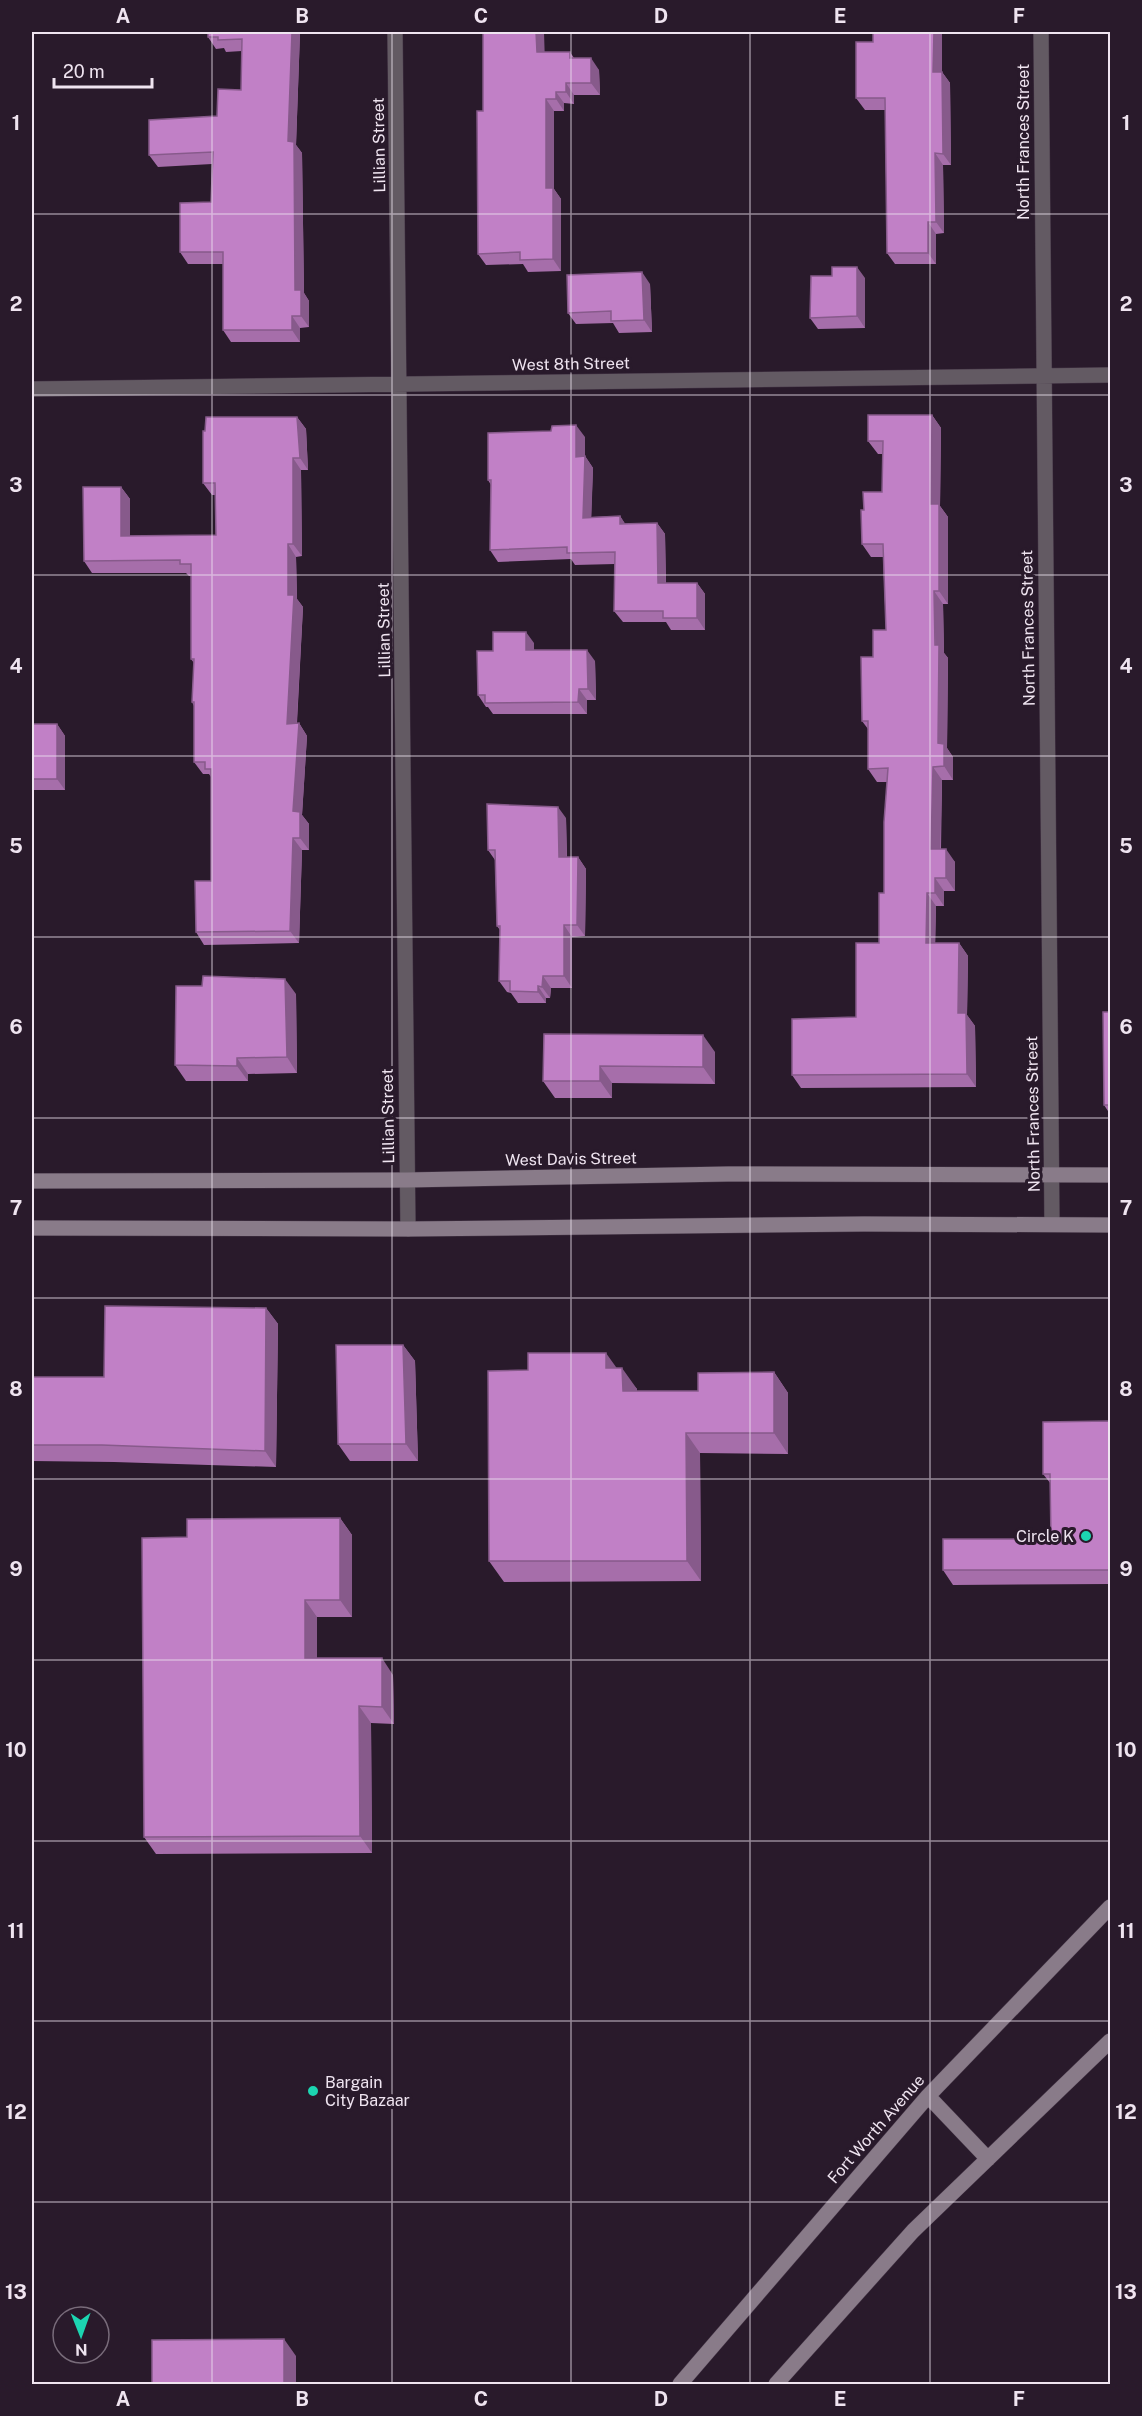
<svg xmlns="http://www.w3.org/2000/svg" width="1142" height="2416" viewBox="0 0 1142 2416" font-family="'Public Sans',sans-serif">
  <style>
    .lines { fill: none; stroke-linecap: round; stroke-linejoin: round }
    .minor-casing { stroke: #453647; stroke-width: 16 }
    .secondary-casing { stroke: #453647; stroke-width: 16 }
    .minor { stroke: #635a63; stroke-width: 15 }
    .secondary { stroke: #897b89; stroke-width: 15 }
    .wall { fill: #a66eaa }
    .shaded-wall { fill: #875a8b }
    .building { fill: #c180c6; stroke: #875a8b; stroke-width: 1.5 }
    .grid { fill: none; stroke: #efe4f0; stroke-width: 1.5; stroke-opacity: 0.55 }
    .poi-dot { fill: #1cd5b1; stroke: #291a2b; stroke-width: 2 }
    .labels { text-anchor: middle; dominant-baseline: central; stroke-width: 6; stroke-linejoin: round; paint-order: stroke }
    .street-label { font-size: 16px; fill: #efe4f0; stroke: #291a2b }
    .poi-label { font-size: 16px; fill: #efe4f0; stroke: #291a2b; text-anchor: end }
    .neatline { fill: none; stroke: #efe4f0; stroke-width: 2 }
    .grid-label { font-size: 20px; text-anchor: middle; font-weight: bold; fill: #efe4f0 }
  </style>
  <rect width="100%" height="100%" fill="#291a2b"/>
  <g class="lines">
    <defs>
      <path id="minor" d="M395 32 408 1229
        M1041 32 1052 1224
        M32 389 1110 375"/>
      <path id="secondary" d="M32 1181 407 1180 728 1174 1110 1175
        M32 1228 408 1229 864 1224 1110 1225
        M928 2096 988 2159
        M680 2384 928 2096 1110 1907
        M776 2384 913 2231 1110 2041"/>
    </defs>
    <use href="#minor" class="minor-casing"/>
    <use href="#secondary" class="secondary-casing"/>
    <use href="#minor" class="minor"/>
    <use href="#secondary" class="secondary"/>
  </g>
  <path class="wall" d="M208 32H311L300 33 296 145 302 153 304 293 309 301V327L300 328V342H231L223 330V264H188L180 252 211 202 212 164 158 167 149 155 217 116 241 90 242 51 226 52 224 48 216 49 208 37Z
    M545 52H570L574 58 599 70 600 95H574V104L564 103V111H554V189L561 199V271L528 272 523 264 486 265 478 254 483 111Z
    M942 72 950 83 951 165H943L944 233 936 234V264H895L887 253 885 110H865L856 98Z
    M832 276 865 278V328L818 329 810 318Z
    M650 284 652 332 619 333 613 323 576 324 568 313Z
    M932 415 941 428 940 506 948 517V604H943L944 653 948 658 947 748 953 757V780H942L941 849 955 862V891H944V906H936L935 943H959L968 956 967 1015 975 1026 976 1087 801 1088 792 1075 856 1017 879 943 884 893 887 782H877L868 769V729L862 721 873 657 886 630 883 557H871L862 544 864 510 882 492 883 454H878L868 441Z
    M297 417 306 429 308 470H301L302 556 296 557 297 599 303 607 297 723H299L307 736 302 815 309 824V850H302L299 943 204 945 196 932 211 881V777L209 774H203L194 762V706L192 702 194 663 191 659V576H189L186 573H92L84 561 121 487 130 499V536L216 535 215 495H212L203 483Z
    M585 437V456L593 468 591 517 620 516 625 524 657 523 665 534 666 583H697L705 594V630H671L666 622H623L614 611 615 564 575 565 571 559 498 562 490 550 491 485 488 480Z
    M534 643V650L595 661 596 700H587V714H493L488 707H486L478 695 493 651Z
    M32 724H57L65 736V790H32Z
    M566 818 567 857H578L586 869 585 936 572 937V988H551L550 998H546V1003H518L511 993 507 992 499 981 500 930 497 926 495 860 488 850Z
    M296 994 297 1073 248 1074V1081H186L175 1065Z
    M1110 999V1114L1104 1105Z
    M544 1034 715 1052V1084L612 1083V1098H555L543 1081Z
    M266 1308 278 1324 276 1467 114 1462 32 1461V1377H104Z
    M403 1345 415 1361 418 1461H350L338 1444Z
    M617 1368 637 1389V1391H698L774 1372 788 1393V1454L700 1453 701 1581 504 1582 489 1561Z
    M1110 1421V1584L953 1585 943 1570 1051 1539V1484L1043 1474Z
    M340 1518 352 1535V1617H317V1658L393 1675 394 1724 371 1723 372 1853 156 1854 144 1837 187 1537Z"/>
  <path class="shaded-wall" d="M292 32H300V33L296 145 302 153 304 293 309 301V327L301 316 295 290 288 141Z
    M536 32H544L545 64 537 52Z
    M934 32H942V84L933 72Z
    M591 58 599 70 600 95 591 83Z
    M942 72 950 83 951 165 943 154Z
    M566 83 574 95V104L566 92Z
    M556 92 564 103V111L556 99Z
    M546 99 554 111V189L561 199V271L553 259 546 188Z
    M935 153 943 165 944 233 936 222Z
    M928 222 936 234V264L928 253Z
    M857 267 865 278V328L857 316Z
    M642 272 650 284 652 332 644 320Z
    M292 316 300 328V342L292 330Z
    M932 415 941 428 940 506 948 517V604L939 591 931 504Z
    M297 417 306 429 308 470 300 458Z
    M576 425 585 437V468L576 457Z
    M585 456 593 468 591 529 583 518Z
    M293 458 301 470 302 556 293 544Z
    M121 487 130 499V548L121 536Z
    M620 516 628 528 620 524Z
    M657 523 665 534 666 594 658 583Z
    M288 544 296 557 297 599 303 607 296 736 287 724 288 595Z
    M697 583 705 594V630L697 618Z
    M934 591 943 604 944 653 948 658 947 748 953 757V780L944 766 938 743Z
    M526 632 534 643V661L526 650Z
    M587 650 595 661 596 700 588 689Z
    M579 689 587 700V714L578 702Z
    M299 723 307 736 302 815 309 824V850L300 838 293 811Z
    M57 724 65 736V790L57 779Z
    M933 767 942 780 940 862 931 849Z
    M558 807 566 818 567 869 559 857Z
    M293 838 302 850 299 943 290 931Z
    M946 849 955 862V891L946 878Z
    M578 857 586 869 585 936 577 925Z
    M935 878 944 891V906L935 893Z
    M927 893 936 906 935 956 926 943Z
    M564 925 572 937V988L564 976Z
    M959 943 968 956 967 1015 975 1026 976 1087 967 1074 958 1013Z
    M543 976 551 988 550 998 542 987Z
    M285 979 296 994 297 1073 287 1057Z
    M538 986 546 998V1003L538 992Z
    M703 1035 715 1052V1084L703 1067Z
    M237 1058 248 1074V1081L237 1066Z
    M600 1066 612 1083V1098L600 1081Z
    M266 1308 278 1324 276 1467 265 1451Z
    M403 1345 415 1361 418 1461 406 1444Z
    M606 1353 621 1374 606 1368Z
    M622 1368 637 1389V1411L623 1391Z
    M774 1372 788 1393V1454L774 1433Z
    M686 1433 700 1453 701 1581 687 1561Z
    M340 1518 352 1535V1617L340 1600Z
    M305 1600 317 1617V1675L305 1658Z
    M382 1658 393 1675 394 1724 382 1707Z
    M359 1706 371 1723 372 1853 360 1836Z
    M284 2339 296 2356V2385H284Z"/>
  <path class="building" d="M208 32H292L288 141 294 142 295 290H301V316H292V330H223V252H180V203L211 202 213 152 149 155V120L217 116 218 89 241 90 242 39 218 40V37H208Z
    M483 32H536L537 52H570V58H591V83H566V92H556V99H546V188H553V259L520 260V252L478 254 477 111H483Z
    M873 32H934L933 72H942L943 154 935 153 936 222H928V253H887L885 98H856V42H873Z
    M832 267H857V316L810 318 811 276H832Z
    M642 272 644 320 611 321V311L568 313 567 275Z
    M868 415H932L931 504H939V591H934L935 645H939L938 743 944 744V766L933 767 931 849H946V878H935V893H927L926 943H959L958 1013H966L967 1074 792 1075V1019L856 1017V943H879V893H884V822L888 768 868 769V721H862L861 657H873V630H886L883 544H862L861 510H864L863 492H882L883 441H868Z
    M206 417H297L300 458H293V544H288V595H294L287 724 299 723 293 811 300 812V838H293L290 931 196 932 195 881H211V769H205V762H194V702H192L194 659H191V564H180V560L84 561 83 487H121V536L216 535 215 483H203V431H205Z
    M576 425V457L585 456 583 518 620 516V524L657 523 658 583H697V618H663V611H614L615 552 567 553V547L490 550 491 480H488V433L551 431 552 426Z
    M493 632H526V650H587L588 689H579L578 702 485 703V695H478L477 651H493Z
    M32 724H57V779H32Z
    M487 804 558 807 559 857H578L577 925H564V976H543L542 987 538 986V992L510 991V981H499L500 926H497L495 850H488Z
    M203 976 285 979 287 1057 237 1058V1066L175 1065 176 986H202Z
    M1110 999V1105H1104L1103 1012H1110Z
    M544 1034 703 1035V1067L600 1066V1081H543Z
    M105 1306 266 1308 265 1451 102 1445H32V1377H104Z
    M336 1345H403L406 1444H338Z
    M528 1353H606V1368H622L623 1391H698V1373L774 1372V1433H686L687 1561H489L488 1371 528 1370Z
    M1110 1421V1570H943V1539H1051L1050 1474H1043V1422Z
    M340 1518V1600H305V1658H382V1707L359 1706 360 1836 144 1837 142 1538 187 1537V1519Z
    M284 2339V2385H152V2340Z"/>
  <path class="grid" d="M212 32V2384M392 32V2384M571 32V2384M750 32V2384M930 32V2384M32 214H1110M32 395H1110M32 575H1110M32 756H1110M32 937H1110M32 1118H1110M32 1298H1110M32 1479H1110M32 1660H1110M32 1841H1110M32 2021H1110M32 2202H1110"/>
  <g class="poi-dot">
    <circle cx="1086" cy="1536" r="6"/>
    <circle cx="313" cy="2091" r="6"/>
  </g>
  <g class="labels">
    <g class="street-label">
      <text transform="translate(1023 142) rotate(-90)">North Frances Street</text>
      <text transform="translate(379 145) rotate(-91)">Lillian Street</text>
      <text transform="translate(571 364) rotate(-1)">West 8th Street</text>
      <text transform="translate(1028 628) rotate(-91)">North Frances Street</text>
      <text transform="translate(384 630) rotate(-91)">Lillian Street</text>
      <text transform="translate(1033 1114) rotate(-91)">North Frances Street</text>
      <text transform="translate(388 1116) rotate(-91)">Lillian Street</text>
      <text transform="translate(571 1159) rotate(-1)">West Davis Street</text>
      <text transform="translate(876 2129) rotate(-49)">Fort Worth Avenue</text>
    </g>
    <g class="poi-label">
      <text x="1074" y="1536">Circle K</text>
      <text x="325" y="2082" text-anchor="start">Bargain<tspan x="325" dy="18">City Bazaar</tspan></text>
    </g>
  </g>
  <rect width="1142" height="2416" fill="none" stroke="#291a2b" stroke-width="66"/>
  <g transform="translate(81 2335) rotate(179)"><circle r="28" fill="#291a2b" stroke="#786b7a" stroke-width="1.5"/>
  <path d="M0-4.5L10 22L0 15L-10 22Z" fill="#1cd5b1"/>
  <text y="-9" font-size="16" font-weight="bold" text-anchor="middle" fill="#efe4f0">N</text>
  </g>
  <path d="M54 78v9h98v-9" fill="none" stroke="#efe4f0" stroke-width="3"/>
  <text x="63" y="78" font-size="18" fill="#efe4f0" stroke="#291a2b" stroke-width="4.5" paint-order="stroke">20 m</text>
  <rect x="33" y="33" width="1076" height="2350" class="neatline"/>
  <g class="grid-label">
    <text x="123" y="23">A</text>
    <text x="302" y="23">B</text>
    <text x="481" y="23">C</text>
    <text x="661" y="23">D</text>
    <text x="840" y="23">E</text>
    <text x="1019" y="23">F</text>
    <text x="16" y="130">1</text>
    <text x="1126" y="130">1</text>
    <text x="16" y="311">2</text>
    <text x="1126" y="311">2</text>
    <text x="16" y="492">3</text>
    <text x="1126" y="492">3</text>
    <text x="16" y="673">4</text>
    <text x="1126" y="673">4</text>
    <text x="16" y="853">5</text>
    <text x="1126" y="853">5</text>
    <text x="16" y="1034">6</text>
    <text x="1126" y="1034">6</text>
    <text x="16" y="1215">7</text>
    <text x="1126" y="1215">7</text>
    <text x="16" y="1396">8</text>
    <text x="1126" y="1396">8</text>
    <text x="16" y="1576">9</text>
    <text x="1126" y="1576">9</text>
    <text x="16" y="1757">10</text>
    <text x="1126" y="1757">10</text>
    <text x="16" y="1938">11</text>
    <text x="1126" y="1938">11</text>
    <text x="16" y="2119">12</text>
    <text x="1126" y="2119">12</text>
    <text x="16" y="2299">13</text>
    <text x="1126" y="2299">13</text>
    <text x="123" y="2406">A</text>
    <text x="302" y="2406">B</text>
    <text x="481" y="2406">C</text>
    <text x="661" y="2406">D</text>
    <text x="840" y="2406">E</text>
    <text x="1019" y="2406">F</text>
  </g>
</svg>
